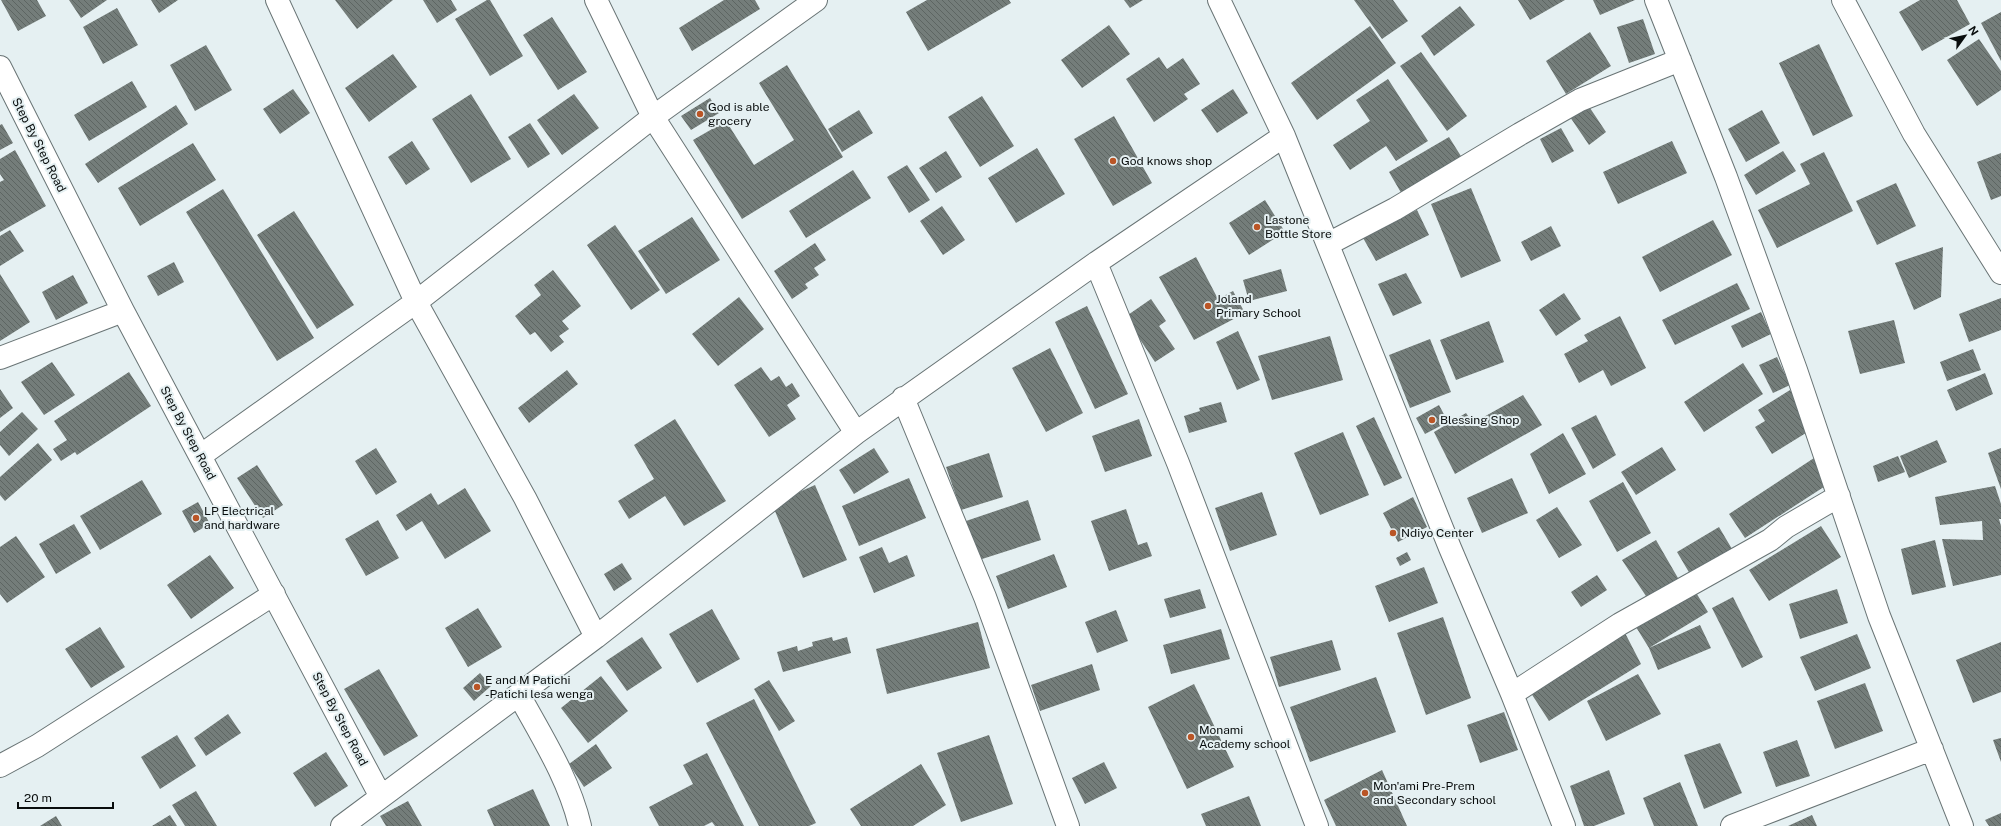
<svg xmlns="http://www.w3.org/2000/svg" width="2001" height="826" viewBox="0 0 2001 826" font-family="'Public Sans',sans-serif">
  <style>
    .building { fill: url(#building-back-hatch) }
    .lines { fill: none; stroke-linecap: round; stroke-linejoin: round }
    .minor-casing { stroke: #697475; stroke-width: 24 }
    .minor { stroke: #fff; stroke-width: 22 }
    .poi-dot { fill: #ba5526; stroke: #e5f0f2; stroke-width: 1.5 }
    .labels { text-anchor: middle; dominant-baseline: central; stroke-width: 4; stroke-linejoin: round; paint-order: stroke }
    .poi-label { font-size: 12px; fill: #090d0d; stroke: #e5f0f2; text-anchor: start }
    .street-label { font-size: 12px; fill: #090d0d; stroke: #e5f0f2 }
  </style>
  <defs>
    <pattern id="building-back-hatch" width="6" height="6" patternUnits="userSpaceOnUse"><rect width="6" height="6" fill="#747d7a"/><path d="M-1 5l2 2M0 0l6 6M5-1l2 2" fill="none" stroke="#5d6562"/></pattern>
  </defs>
  <rect width="100%" height="100%" fill="#e5f0f2"/>
  <path class="building" d="M1 0H37L46 16 18 31Z
    M69 0H107L81 18Z
    M151 0H178L159 13Z
    M335 0H393L357 29Z
    M423 0H451L457 10 437 23Z
    M487 0H490L523 56 490 76 455 19Z
    M724 0H755L760 9 692 51 679 28Z
    M927 0H1009L1011 3 928 51 906 12Z
    M1124 0H1143L1130 8Z
    M1354 0H1393L1408 21 1382 39Z
    M1518 0H1565L1530 20Z
    M1593 0H1635L1600 15Z
    M1920 0H1957L1970 24 1922 51 1899 12Z
    M1460 6 1475 25 1434 56 1421 36Z
    M117 8 138 45 103 64 83 27Z
    M2001 12V61L1981 23Z
    M552 17 587 72 558 90 523 35Z
    M1643 19 1655 54 1629 63 1617 27Z
    M1109 25 1130 54 1082 88 1061 60Z
    M1370 26 1396 63 1317 120 1291 83Z
    M1590 32 1611 66 1566 94 1546 61Z
    M1979 39 2001 71V90L1977 106 1947 60Z
    M1819 44 1853 116 1813 136 1779 63Z
    M206 45 232 90 195 111 170 65Z
    M1421 52 1467 116 1447 131 1400 66Z
    M393 54 417 87 369 122 345 88Z
    M1159 57 1167 69 1183 58 1200 84 1184 94 1188 99 1154 122 1126 79Z
    M787 65 843 157 742 219 693 140 726 121 754 165 794 140 759 83Z
    M1388 79 1428 141 1396 161 1386 146 1350 170 1333 145 1370 121 1356 100Z
    M132 81 147 107 89 141 74 115Z
    M293 89 310 113 280 134 263 109Z
    M1233 89 1248 113 1217 133 1201 110Z
    M471 94 511 159 471 183 432 119Z
    M574 94 599 128 562 155 537 120Z
    M982 96 1014 146 980 167 948 117Z
    M710 98 719 113 691 130 681 116Z
    M1586 102 1606 132 1589 145 1568 114Z
    M176 105 188 124 98 183 85 164Z
    M859 110 873 133 842 152 828 129Z
    M1762 110 1780 143 1746 162 1728 129Z
    M1114 116 1152 183 1113 206 1074 139Z
    M530 123 550 154 528 168 508 137Z
    M2 124 13 143 0 150V125Z
    M1561 128 1574 151 1552 163 1540 139Z
    M1449 137 1464 161 1403 196 1389 172Z
    M412 141 430 169 406 185 388 157Z
    M1672 141 1687 173 1618 204 1603 172Z
    M193 143 216 180 140 226 118 188Z
    M1037 148 1065 194 1016 223 988 178Z
    M15 150 46 206 0 232V182L4 180 0 174V159Z
    M946 151 962 177 936 193 919 168Z
    M1783 151 1796 171 1756 195 1744 175Z
    M1824 152 1853 211 1777 248 1758 210 1810 184 1800 164Z
    M2001 153V196L1991 200 1977 162Z
    M907 165 930 200 909 213 887 177Z
    M853 170 871 198 806 238 789 211Z
    M1896 183 1916 226 1877 245 1856 201Z
    M1471 188 1501 261 1461 278 1431 204Z
    M223 189 314 338 277 361 186 212Z
    M1265 200 1285 232 1249 255 1229 223Z
    M942 206 965 240 943 255 920 221Z
    M1417 210 1429 235 1376 261 1362 236Z
    M294 211 354 305 317 329 257 235Z
    M692 217 720 260 666 294 638 251Z
    M1713 220 1732 255 1660 292 1642 257Z
    M615 225 660 290 631 310 587 245Z
    M1551 226 1561 246 1531 261 1521 242Z
    M10 230 24 251 0 266V236Z
    M815 243 826 260 814 268 819 275 805 284 808 288 792 299 774 271Z
    M1943 247 1941 297 1914 310 1895 263Z
    M1196 257 1218 299 1233 291 1245 313 1194 340 1159 277Z
    M174 262 184 282 158 296 147 276Z
    M1281 269 1287 291 1249 301 1243 280Z
    M553 270 581 306 562 321 569 329 559 336 564 342 551 352 535 332 530 335 515 316 541 295 534 285Z
    M1406 273 1422 303 1393 316 1378 284Z
    M0 274 30 322 0 341Z
    M73 275 88 303 56 320 42 292Z
    M1737 283 1750 309 1675 345 1662 320Z
    M1564 293 1581 319 1556 336 1539 310Z
    M739 297 764 329 718 366 692 334Z
    M2001 298V330L1969 342 1959 314Z
    M1151 299 1166 321 1159 326 1175 349 1155 362 1125 317Z
    M1087 306 1128 394 1095 409 1055 322Z
    M1761 312 1771 334 1742 348 1731 326Z
    M1620 316 1646 368 1611 386 1603 370 1579 383 1564 354 1588 341 1584 335Z
    M1894 320 1905 363 1860 374 1848 331Z
    M1489 321 1504 362 1456 380 1440 340Z
    M1238 331 1260 380 1237 390 1216 342Z
    M1330 336 1343 380 1272 400 1258 356Z
    M1430 339 1451 392 1410 408 1389 355Z
    M1050 348 1083 413 1046 432 1012 368Z
    M1973 349 1981 370 1947 381 1940 362Z
    M1777 357 1790 385 1773 393 1759 365Z
    M52 362 75 395 44 415 21 382Z
    M1743 363 1763 394 1704 432 1684 402Z
    M761 367 771 381 779 376 786 387 792 383 800 396 787 405 796 419 769 437 734 385Z
    M567 370 578 384 529 423 518 408Z
    M129 372 151 406 77 455 75 452 61 461 53 449 67 440 54 421Z
    M1985 373 1993 394 1956 411 1947 390Z
    M0 389 13 408 0 418Z
    M1790 390 1814 428 1772 454 1755 427 1765 421 1758 410Z
    M1523 395 1542 425 1455 474 1434 432 1466 413 1473 423Z
    M1221 402 1227 422 1189 433 1184 416 1200 411 1199 408Z
    M1439 405 1448 422 1425 434 1416 418Z
    M22 412 38 429 9 456 0 445V432Z
    M1596 415 1616 455 1593 469 1571 428Z
    M1374 417 1402 478 1384 486 1356 426Z
    M675 419 726 501 684 526 665 496 629 519 618 501 654 479 634 445Z
    M1139 419 1152 456 1105 472 1092 436Z
    M1343 432 1369 495 1320 515 1294 453Z
    M1563 433 1586 474 1549 494 1530 454Z
    M1937 440 1947 462 1909 478 1900 456Z
    M38 443 52 460 5 501 0 495V477Z
    M1662 447 1676 470 1636 495 1621 472Z
    M376 448 397 482 376 495 355 461Z
    M874 448 889 472 854 494 839 470Z
    M2001 448V489L1988 453Z
    M989 453 1003 497 961 510 946 467Z
    M1898 456 1905 472 1878 482 1873 466Z
    M1814 458 1830 483 1745 538 1729 514Z
    M257 465 283 505 263 518 237 478Z
    M909 478 926 518 859 546 842 506Z
    M1512 478 1528 513 1482 533 1467 498Z
    M142 480 162 514 100 550 80 516Z
    M1623 482 1651 533 1617 552 1589 501Z
    M815 485 847 560 803 578 772 504Z
    M1995 486 2001 504V519H1999L2001 526V575L1953 586 1942 539 1983 540 1982 521 1940 525 1935 497Z
    M465 488 491 531 445 559 422 521 406 531 396 515 431 493 438 505Z
    M1262 492 1277 535 1230 551 1215 508Z
    M1413 497 1427 527 1398 542 1383 513Z
    M1028 500 1041 540 979 560 966 521Z
    M198 502 210 524 194 533 182 511Z
    M1557 507 1582 545 1559 558 1536 520Z
    M1126 509 1138 545 1147 542 1152 556 1109 571 1091 521Z
    M378 520 399 558 366 576 345 539Z
    M74 524 91 553 56 574 39 544Z
    M1821 526 1841 557 1769 601 1749 570Z
    M1719 527 1732 549 1690 574 1677 552Z
    M16 536 45 577 7 603 0 594V547Z
    M1656 540 1682 585 1650 602 1622 560Z
    M1935 540 1946 587 1912 595 1901 549Z
    M882 547 889 563 907 555 915 576 874 593 859 557Z
    M1407 552 1411 560 1400 566 1396 558Z
    M1054 554 1067 587 1008 609 996 576Z
    M210 555 234 588 191 619 167 585Z
    M622 563 632 579 614 591 604 574Z
    M1424 567 1438 603 1389 622 1375 586Z
    M1597 575 1607 590 1581 607 1571 592Z
    M1200 589 1206 608 1170 618 1164 599Z
    M1837 589 1848 623 1800 639 1789 604Z
    M1695 591 1708 612 1649 648 1636 627Z
    M1733 597 1763 657 1742 668 1712 608Z
    M478 608 502 647 468 667 445 628Z
    M712 609 740 659 697 683 669 634Z
    M1116 610 1128 641 1097 653 1085 622Z
    M1443 617 1471 698 1426 715 1397 633Z
    M978 622 990 668 887 694 876 649Z
    M1700 625 1711 648 1658 670 1649 648Z
    M100 627 125 667 91 688 65 649Z
    M1221 629 1230 659 1171 674 1163 645Z
    M1624 631 1641 664 1549 721 1529 690Z
    M1857 634 1871 668 1815 691 1800 657Z
    M642 637 662 668 627 691 606 661Z
    M832 637 833 641 847 637 851 653 783 672 777 652 797 646 798 651 813 646 812 642Z
    M1332 640 1341 670 1279 687 1270 657Z
    M2001 642V692L1973 703 1956 660Z
    M1092 664 1100 690 1040 711 1031 685Z
    M379 669 418 736 384 756 344 689Z
    M480 673 491 686 474 701 463 688Z
    M1638 674 1661 714 1606 741 1587 701Z
    M601 676 628 711 588 743 561 708Z
    M1376 677 1396 732 1310 762 1290 707Z
    M769 680 795 721 779 731 754 689Z
    M1865 683 1883 731 1835 749 1817 701Z
    M1194 684 1234 767 1187 789 1148 707Z
    M754 699 816 823 809 826H759L706 723Z
    M1504 712 1518 750 1480 763 1467 725Z
    M228 714 241 733 206 756 194 738Z
    M177 735 196 766 160 789 141 757Z
    M989 735 1013 804 961 822 937 753Z
    M2001 738V762L1993 740Z
    M1797 740 1810 776 1776 787 1763 752Z
    M1720 743 1742 793 1704 809 1684 755Z
    M596 744 612 768 584 787 569 764Z
    M326 752 348 786 315 807 293 773Z
    M707 753 744 826H715L712 822 704 826H659L649 807 693 784 683 765Z
    M1104 762 1117 788 1085 804 1072 778Z
    M921 764 946 805 913 826H861L850 809Z
    M1382 770 1407 826H1336L1324 800Z
    M1609 770 1625 814 1594 826H1584L1570 786Z
    M1680 782 1698 826H1654L1643 798Z
    M533 789 550 826H494L487 810Z
    M196 791 217 826H185L172 805Z
    M1249 796 1261 826H1206L1201 814Z
    M408 801 422 826H386L380 816Z
    M2001 813V826H1989L1985 820Z
    M170 815 177 826H152Z
    M1812 815 1817 826H1788Z
    M56 816 62 826H40Z"/>
  <g class="lines">
    <defs>
      <path id="minor" d="M277 0 416 302 525 498 596 637
        M596 0 653 117 856 433
        M1219 0 1284 136 1450 548 1512 694 1564 826
        M1656 0 1726 177 1796 370 1879 616 1962 826
        M1843 0 1914 134 2001 273
        M0 67 123 311 381 797
        M1328 244 1395 209 1520 134 1580 100 1680 60
        M1096 263 1178 463 1317 826
        M0 358 123 311
        M903 398 985 597 1068 826
        M200 456 416 302 653 117 816 0
        M1512 694 1620 624 1770 540 1786 527 1839 496
        M519 695C542 737 569 779 580 826
        M0 766 37 746 274 594
        M342 826 596 637 856 433 1096 263 1284 136
        M1732 826 1932 749"/>
    </defs>
    <use href="#minor" class="minor-casing"/>
    <use href="#minor" class="minor"/>
  </g>
  <g class="poi-dot">
    <circle cx="700" cy="114" r="4"/>
    <circle cx="1113" cy="161" r="4"/>
    <circle cx="1257" cy="227" r="4"/>
    <circle cx="1208" cy="306" r="4"/>
    <circle cx="1432" cy="420" r="4"/>
    <circle cx="196" cy="518" r="4"/>
    <circle cx="1393" cy="533" r="4"/>
    <circle cx="477" cy="687" r="4"/>
    <circle cx="1191" cy="737" r="4"/>
    <circle cx="1365" cy="793" r="4"/>
  </g>
  <g class="labels">
    <g class="poi-label">
      <text x="708" y="107">God is able<tspan x="708" dy="14">grocery</tspan></text>
      <text x="1121" y="161">God knows shop</text>
      <text x="1265" y="220">Lastone<tspan x="1265" dy="14">Bottle Store</tspan></text>
      <text x="1216" y="299">Joland<tspan x="1216" dy="14">Primary School</tspan></text>
      <text x="1440" y="420">Blessing Shop</text>
      <text x="204" y="511">LP Electrical<tspan x="204" dy="14">and hardware</tspan></text>
      <text x="1401" y="533">Ndiyo Center</text>
      <text x="485" y="680">E and M Patichi<tspan x="485" dy="14">-Patichi lesa wenga</tspan></text>
      <text x="1199" y="730">Monami<tspan x="1199" dy="14">Academy school</tspan></text>
      <text x="1373" y="786">Mon'ami Pre-Prem<tspan x="1373" dy="14">and Secondary school</tspan></text>
    </g>
    <g class="street-label">
      <text transform="translate(39 145) rotate(63)">Step By Step Road</text>
      <text transform="translate(188 433) rotate(62)">Step By Step Road</text>
      <text transform="translate(340 719) rotate(62)">Step By Step Road</text>
    </g>
  </g>
  <g transform="translate(1965 36) rotate(57)" stroke="#e5f0f2" stroke-width="3" paint-order="stroke">
  <path d="M0-3L7 15L0 10L-7 15Z" fill="#090d0d"/>
  <text y="-6" font-size="11" font-weight="bold" text-anchor="middle" fill="#090d0d">N</text>
  </g>
  <path d="M18 802v6h95v-6" fill="none" stroke="#090d0d" stroke-width="2"/>
  <text x="24" y="802" font-size="12" fill="#090d0d" stroke="#e5f0f2" stroke-width="3" paint-order="stroke">20 m</text>
</svg>
